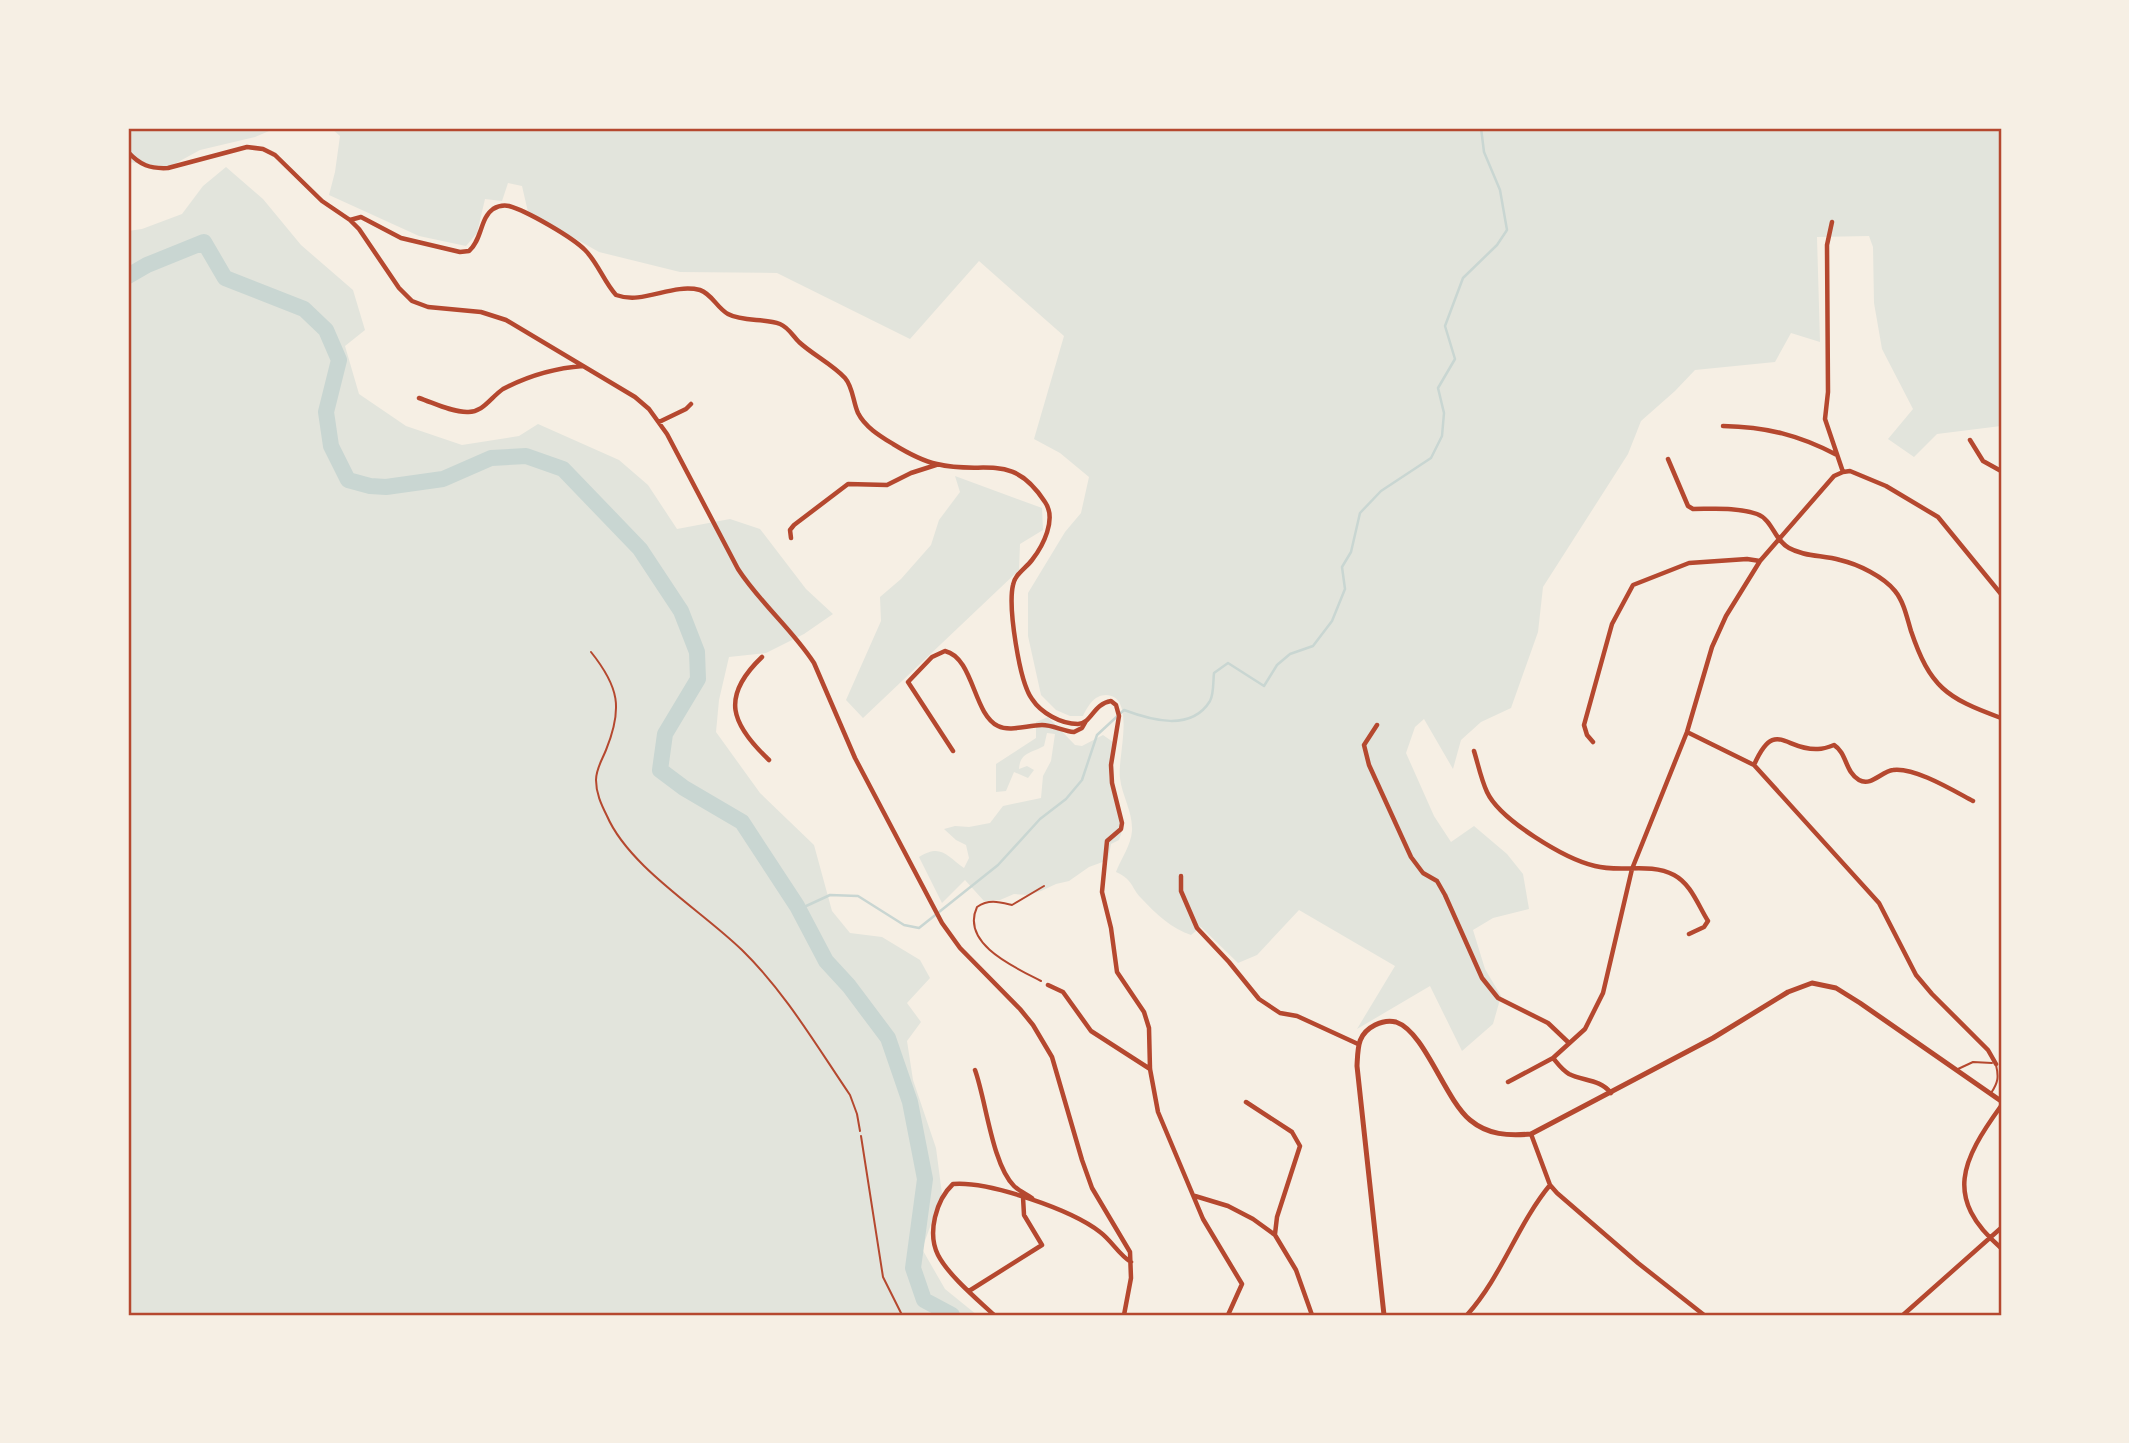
<svg xmlns="http://www.w3.org/2000/svg" width="2129" height="1443" viewBox="0 0 2129 1443" font-family="Overpass,sans-serif">
  <style>
    .green { fill: #e2e4dc }
    .lines { fill: none; stroke-linecap: round; stroke-linejoin: round }
    .stream { stroke: #c9d6d2; stroke-width: 2.5 }
    .river { stroke: #c9d6d2; stroke-width: 16 }
    .path { stroke: #b5482f; stroke-width: 2 }
    .service { stroke: #b5482f; stroke-width: 2 }
    .minor { stroke: #b5482f; stroke-width: 4.5 }
    .tertiary { stroke: #b5482f; stroke-width: 5 }
    .neatline { fill: none; stroke: #b5482f; stroke-width: 2.5 }
  </style>
  <rect width="100%" height="100%" fill="#f6efe4"/>
  <path class="green" d="M128 128H276L255 137 200 150 169 167 128 162Z
    M331 128H2001V426L1937 434 1914 457 1888 439 1913 409 1882 349 1874 303 1873 247 1869 236 1817 237 1820 342 1791 333 1775 362 1695 370 1675 391 1641 421 1628 454 1543 587 1538 632 1511 708 1481 722 1461 740 1453 769 1424 719 1415 727 1406 753 1434 816 1451 842 1474 826 1507 854 1523 874 1529 909 1493 918 1473 930 1485 969 1501 996 1493 1024 1462 1051 1430 986 1357 1029 1395 966 1299 910 1257 955 1238 963 1201 927 1191 935C1172 929 1155 913 1142 899 1130 887 1134 880 1116 872 1121 859 1131 845 1132 831 1133 812 1122 796 1120 778 1117 758 1137 696 1106 695 1094 695 1088 706 1083 716H1070L1056 710 1041 695 1028 636V593L1065 532 1081 513 1089 477 1060 453 1034 439 1064 336 979 261 910 339 777 273 680 272 599 252 528 212 522 186 508 183 502 201 485 199 477 233 466 246 419 236 329 195 335 172 340 136Z
    M226 167 263 199 301 245 353 290 365 330 345 346 359 394 406 426 462 445 519 436 538 424 619 460 648 485 677 529 730 519 760 529 806 589 833 614 804 634 766 653 729 657 719 700 716 732 760 793 814 845 832 911 850 933 882 937 920 960 930 978 907 1003 921 1022 907 1041 913 1080 936 1148 942 1194 922 1249 945 1289 977 1315H128V231L142 229 182 214 203 186Z
    M955 476 1042 508 1043 530 1020 544 1019 570 863 718 846 700 881 621 880 597 901 579 931 545 939 520 960 492Z
    M1048 717 1075 745 1082 746 1103 735 1113 742 1109 776 1122 831 1119 840 1111 844 1108 860 1089 867 1069 881 1056 884 1041 891 1028 895 1014 894 1000 900 984 901 965 880 942 903 919 857C941 843 947 856 964 868L969 858 966 845 956 840 944 829 955 826 969 827 990 823 1003 806 1041 798 1043 776 1051 761 1055 734 1047 733 1044 746C1032 753 1020 752 1019 769L1027 766 1034 770 1028 778 1014 772 1006 791 996 792V764L1036 738V722Z"/>
  <g class="lines">
    <path class="stream" d="M797 906 804 907 830 895 858 896 904 925 919 928 998 865 1040 819 1066 799 1082 780 1097 735 1124 710C1151 720 1191 732 1210 701 1214 694 1213 681 1214 673L1228 663 1264 686 1277 665 1290 654 1313 646 1332 621 1345 589 1342 567 1351 552 1360 513 1381 491 1431 458 1442 436 1444 413 1438 388 1455 359 1445 326 1463 278 1497 245 1507 230 1500 190 1484 152 1481 128"/>
    <path class="river" d="M128 276 147 265 204 242 225 278 304 309 326 330 339 360 326 412 331 446 348 480 370 486 386 487 443 479 491 458 526 456 563 469 640 549 681 611 697 652 698 679 665 734 660 770 684 788 742 822 797 906 826 961 849 986 888 1038 910 1102 925 1179 913 1268 924 1300 952 1315"/>
    <path class="path" d="M591 652C619 687 623 708 606 750 602 760 596 769 596 780 596 793 601 804 607 816 629 867 701 910 742 950 785 992 816 1045 850 1095L857 1114 860 1131
      M1041 981C1016 968 960 944 977 907 989 899 999 902 1012 905L1044 886"/>
    <path class="service" d="M1958 1069 1973 1062 1992 1063
      M1991 1093C1998 1083 1999 1077 1996 1065
      M861 1136 883 1277 902 1315"/>
    <path class="minor" d="M128 152C140 165 150 169 168 168L247 147 263 149 275 155 322 201 350 220 359 229 399 288 412 301 428 307 481 312 506 320 635 397 649 409 667 434 738 569C760 603 792 629 814 663L855 758 942 923 960 948 1020 1009 1033 1025 1052 1057 1082 1160 1092 1188 1130 1252 1131 1278 1124 1315
      M350 220 361 217 401 238 460 252 469 251C482 240 480 218 493 209 498 206 504 205 509 206 527 211 572 237 585 250 598 263 604 282 616 295 644 305 671 283 700 290 712 294 717 308 728 314 743 322 764 318 780 324 788 327 793 336 799 342 813 355 832 364 845 378 853 387 853 402 858 413 865 427 880 436 893 444 906 452 922 461 937 464 984 476 1011 450 1045 502 1057 519 1043 546 1032 560 1025 569 1015 574 1013 585 1008 607 1019 681 1032 699 1041 713 1061 724 1078 724 1092 723 1093 704 1111 701L1116 705 1119 716 1111 765 1112 783 1122 823 1121 829 1107 841 1102 892 1111 928 1117 972 1144 1012 1149 1028 1150 1069 1158 1112 1203 1219 1242 1284 1228 1315
      M1832 222 1827 245 1828 392 1825 419 1843 472
      M419 398C434 403 451 412 467 412 483 413 491 397 503 389 528 376 555 368 583 366
      M659 422 686 409 691 404
      M1723 426C1767 427 1799 435 1837 455
      M1970 440 1983 461 2001 471
      M1668 459 1688 506 1693 509C1713 509 1738 507 1757 514 1773 520 1774 540 1789 548 1805 557 1823 555 1840 560 1858 564 1884 577 1895 591 1904 602 1907 618 1911 631 1930 687 1946 698 2001 718
      M1843 472 1850 471 1886 486 1938 517 2001 594
      M791 538 790 530 794 525 848 484 887 485 911 473 936 465
      M762 657C720 697 731 724 769 760
      M1377 725 1364 745 1369 765 1411 857 1423 873 1437 881 1445 895 1482 978 1498 998 1548 1023 1569 1043
      M1687 732 1754 765 1879 903 1916 975 1932 994 1988 1050 1996 1064
      M1593 742 1587 735 1584 725 1612 624 1633 585 1689 563 1747 559 1760 561
      M953 751 908 682 932 657 945 651C974 658 973 714 998 726 1010 732 1028 725 1042 725 1053 725 1063 731 1074 732L1082 728 1086 721
      M1474 751C1478 764 1481 779 1487 792 1500 820 1565 859 1595 866 1621 873 1649 862 1674 875 1691 884 1698 905 1708 921L1704 927 1689 934
      M1754 765C1775 717 1785 751 1818 749 1823 749 1829 747 1834 745 1847 753 1845 772 1859 780 1871 787 1882 771 1893 770 1915 767 1954 791 1973 801
      M1181 876V891L1197 928 1229 962 1259 999 1280 1013 1297 1016 1358 1044
      M1048 985 1063 992 1091 1031 1150 1069
      M1553 1058C1558 1064 1562 1070 1569 1074 1583 1081 1600 1079 1611 1093
      M975 1070C986 1100 992 1164 1014 1186 1019 1191 1026 1194 1032 1198
      M1508 1082 1553 1058 1585 1029 1603 993 1632 869 1687 732 1712 647 1726 616 1760 561 1834 476 1843 472
      M1246 1102 1292 1132 1300 1146 1277 1217 1275 1234
      M2001 1106C1962 1160 1943 1198 2001 1248
      M1531 1134 1550 1185 1557 1193 1638 1263 1704 1315
      M1195 1196 1228 1206 1253 1219 1275 1235 1296 1270 1312 1315
      M969 1291 1042 1245 1024 1215 1023 1197
      M994 1315C977 1299 949 1276 938 1255 927 1233 936 1200 953 1184 989 1181 1072 1210 1100 1232 1112 1241 1119 1255 1131 1262
      M1467 1315C1502 1276 1517 1225 1550 1185
      M1903 1315 2001 1228"/>
    <path class="tertiary" d="M1384 1315 1357 1066C1358 1048 1357 1034 1375 1025 1381 1022 1388 1020 1396 1022 1425 1032 1444 1098 1470 1120 1488 1135 1508 1136 1531 1134L1713 1038 1788 992 1812 983 1836 988 1860 1003 2001 1101"/>
  </g>
  <rect width="2129" height="1443" fill="none" stroke="#f6efe4" stroke-width="259"/>
  <rect x="130" y="130" width="1870" height="1184" class="neatline"/>
</svg>
